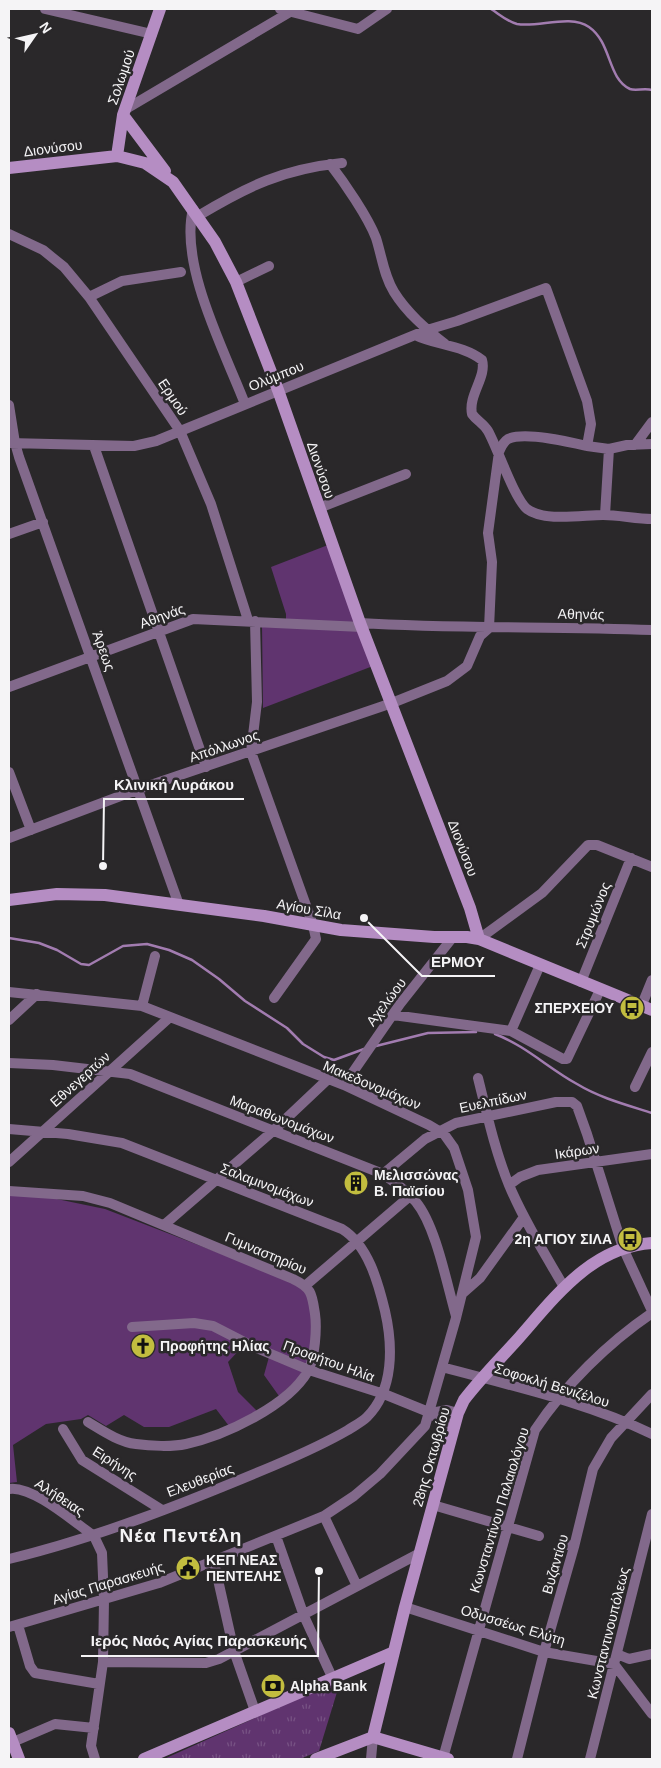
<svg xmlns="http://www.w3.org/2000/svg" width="661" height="1768" viewBox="0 0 661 1768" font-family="Arial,sans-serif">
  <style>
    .grass { fill: #60346f }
    .park { fill: url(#park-tufts) }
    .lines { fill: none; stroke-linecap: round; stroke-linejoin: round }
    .stream { stroke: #a27cb0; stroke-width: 2.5 }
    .street { stroke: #82698b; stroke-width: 10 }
    .secondary { stroke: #b58dc3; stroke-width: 12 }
    .labels { text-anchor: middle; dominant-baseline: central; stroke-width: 5; stroke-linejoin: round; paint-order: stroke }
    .street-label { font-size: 14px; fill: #f5f4f6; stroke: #2a282a }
    .poi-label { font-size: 14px; font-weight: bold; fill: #f5f4f6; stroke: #2a282a; text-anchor: start }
    .district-label { font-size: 19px; font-weight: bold; letter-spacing: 1px; fill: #f5f4f6; stroke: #2a282a }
    .leader { fill: none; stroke: #f5f4f6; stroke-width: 2 }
    .callout-dot { fill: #f5f4f6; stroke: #2a282a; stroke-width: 2 }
    .callout-label { font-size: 15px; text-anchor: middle; font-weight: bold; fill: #f5f4f6; stroke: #2a282a; stroke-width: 5; stroke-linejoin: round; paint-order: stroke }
  </style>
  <defs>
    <pattern id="park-tufts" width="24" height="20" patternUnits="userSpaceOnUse" patternTransform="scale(1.25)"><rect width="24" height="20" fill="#60346f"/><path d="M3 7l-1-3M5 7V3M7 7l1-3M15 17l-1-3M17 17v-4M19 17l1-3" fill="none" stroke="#775284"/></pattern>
  </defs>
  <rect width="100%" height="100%" fill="#2a282a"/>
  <path class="grass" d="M328 545 373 666 263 708 262 625H286V614L271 567Z
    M9 1194 52 1198 105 1209 297 1283 305 1292 314 1310 308 1365 303 1374 279 1396 264 1375 269 1357 244 1345 228 1362 238 1392 258 1412 229 1426 216 1409 169 1427H144L124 1415 106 1426 88 1415 81 1419 46 1424 13 1445 17 1482 9 1483Z"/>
  <path class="park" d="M341 1679 319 1751 300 1759H164Z"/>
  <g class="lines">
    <path class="stream" d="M491 9C499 14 508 22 517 24 538 28 570 14 589 27 612 43 607 78 630 89 635 91 645 88 652 90
      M9 938 39 943 57 950 81 964 89 965 123 946 147 944 169 950 192 960 219 979 245 1001 287 1028 303 1044 324 1057 334 1060 364 1049
      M495 1034C526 1046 548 1068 577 1084 600 1098 627 1105 652 1113
      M376 1046 428 1033 476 1032"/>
    <path class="street" d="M45 9 152 34
      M280 9 358 29 387 9
      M126 109 290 12
      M330 164C344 182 368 217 376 238 382 257 384 276 394 292 407 313 426 329 445 344
      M193 209C179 265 225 352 245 404
      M198 216C248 186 283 169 342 163
      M9 234 43 250 64 267 89 297 180 431 211 504 248 620
      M236 282 269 266
      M89 297 122 281 181 272
      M415 335C435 345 463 345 482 360 487 377 468 395 472 414 477 421 483 423 488 431 498 449 514 498 527 509 544 522 583 515 603 515 619 515 636 519 652 519
      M9 405 15 443 19 457 179 905
      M9 443 134 446 156 441 427 330 457 321 546 288 587 401 591 424 587 446 609 449
      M635 445 652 422
      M94 446 206 767
      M319 508 406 474
      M605 515 609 449 627 445 652 444
      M9 534 43 522
      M255 621 257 702 251 752 313 925 316 939 274 998
      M360 623C458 629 555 626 652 630
      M9 687 193 619 362 627
      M9 772 31 830
      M9 838 139 789 392 703 447 681 467 666 480 636 489 628 492 562 488 533 499 452C501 447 503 442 508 439 524 431 570 442 587 446
      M479 939 542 893 588 845H597L652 867
      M581 982 631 858
      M9 992 142 1006 344 1085 429 1125 444 1134 454 1148 468 1190 476 1237 456 1318 425 1426 380 1474 354 1496 324 1516 159 1583 9 1627
      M142 1006 155 956
      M641 1007 652 980
      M393 1015 511 1031 563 1059H567L600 990
      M9 1020 37 994
      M511 1031 540 965
      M9 1063 53 1065 130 1074 383 1174C395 1182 406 1191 416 1202 436 1226 447 1285 456 1316
      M478 1078C487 1114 495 1151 509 1185 524 1221 545 1254 564 1287
      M344 1085 400 1004 453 937
      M635 1087 652 1052
      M9 1129 68 1134 122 1143 342 1229C368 1245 378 1282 385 1311 393 1346 394 1390 367 1417 362 1422 354 1426 348 1430 324 1444 299 1455 273 1466 187 1502 100 1537 9 1559
      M9 1162 170 1017
      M383 1174 425 1139 456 1123 556 1102H572L577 1106 587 1134 623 1248 652 1311
      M509 1185 520 1177 538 1170 652 1154
      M9 1191 83 1196 110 1203 293 1279C312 1288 312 1294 315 1314 317 1328 315 1358 308 1371 288 1406 224 1436 186 1444 172 1447 150 1446 136 1444 119 1442 103 1431 88 1422
      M164 1225 273 1131 327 1080
      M306 1285 410 1196
      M463 1293 480 1278 524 1217
      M132 1327 194 1323 213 1326 252 1346 309 1370 384 1394 431 1413 441 1421 455 1426
      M442 1367C512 1386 586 1402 652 1434
      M431 1413 447 1410 458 1413
      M63 1429 82 1460 162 1510
      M9 1489C32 1485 74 1522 94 1536
      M433 1505 539 1536
      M324 1516 357 1586
      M94 1536 102 1553 104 1600 103 1662 91 1746 95 1759
      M276 1536 304 1616 332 1677
      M562 1543 574 1547
      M214 1562 234 1651 255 1711
      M405 1607 544 1652 614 1664 652 1714
      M18 1625 30 1666 35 1673 99 1684
      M617 1654 629 1659 652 1654
      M103 1662 206 1663 219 1659 420 1553
      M13 1742 55 1724 94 1728
      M443 1758 535 1430C565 1385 608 1343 652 1313
      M371 1759 373 1737
      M517 1759 544 1652 574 1547 593 1469 611 1438 652 1394
      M590 1759 652 1514"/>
    <path class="secondary" d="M123 115 165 171
      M117 156 123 115 160 9
      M9 168 117 156 145 163 173 182 215 242 236 282 278 390 360 623 470 908 479 939
      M9 900 57 894 105 895 264 916 341 930 434 937H467L479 939 652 1010
      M9 1733 19 1759
      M373 1737 405 1607 458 1413 464 1400C480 1379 499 1360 517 1340 555 1297 591 1247 652 1243
      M144 1759 394 1652
      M316 1759 373 1737 448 1759"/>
  </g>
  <defs>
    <symbol id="bus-disc" viewBox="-11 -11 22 22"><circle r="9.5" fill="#c2bd3f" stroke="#2a282a"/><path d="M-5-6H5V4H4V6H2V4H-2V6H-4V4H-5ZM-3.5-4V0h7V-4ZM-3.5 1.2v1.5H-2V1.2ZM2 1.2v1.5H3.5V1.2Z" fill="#111"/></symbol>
    <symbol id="building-disc" viewBox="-11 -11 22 22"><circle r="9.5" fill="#c2bd3f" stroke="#2a282a"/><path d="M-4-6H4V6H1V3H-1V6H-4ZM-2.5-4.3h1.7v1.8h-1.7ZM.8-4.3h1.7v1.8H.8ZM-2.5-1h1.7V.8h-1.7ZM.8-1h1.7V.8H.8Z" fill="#111"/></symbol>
    <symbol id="church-disc" viewBox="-11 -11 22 22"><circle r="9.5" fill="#c2bd3f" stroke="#2a282a"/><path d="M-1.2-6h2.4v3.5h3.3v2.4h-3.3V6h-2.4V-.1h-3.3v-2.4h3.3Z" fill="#111"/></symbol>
    <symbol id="civic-disc" viewBox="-11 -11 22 22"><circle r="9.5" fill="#c2bd3f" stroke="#2a282a"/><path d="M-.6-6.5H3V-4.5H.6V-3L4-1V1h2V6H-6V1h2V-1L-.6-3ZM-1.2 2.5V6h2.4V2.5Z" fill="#111"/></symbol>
    <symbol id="bank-disc" viewBox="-11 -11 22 22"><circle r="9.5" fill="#c2bd3f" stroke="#2a282a"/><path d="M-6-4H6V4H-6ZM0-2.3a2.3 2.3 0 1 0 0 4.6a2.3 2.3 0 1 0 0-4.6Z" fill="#111"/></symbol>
  </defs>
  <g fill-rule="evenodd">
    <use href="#bus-disc" x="618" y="994" width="28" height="28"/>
    <use href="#building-disc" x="342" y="1169" width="28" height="28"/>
    <use href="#bus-disc" x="616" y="1225" width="28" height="28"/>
    <use href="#church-disc" x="129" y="1332" width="28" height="28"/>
    <use href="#civic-disc" x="174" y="1554" width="28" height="28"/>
    <use href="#bank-disc" x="259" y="1672" width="28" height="28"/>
  </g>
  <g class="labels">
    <g class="street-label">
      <text transform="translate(121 77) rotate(-71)">Σολωμού</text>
      <text transform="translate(53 148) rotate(-7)">Διονύσου</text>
      <text transform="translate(276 376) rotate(-22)">Ολύμπου</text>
      <text transform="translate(173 397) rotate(56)">Ερμού</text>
      <text transform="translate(321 470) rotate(71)">Διονύσου</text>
      <text transform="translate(581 614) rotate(1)">Αθηνάς</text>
      <text transform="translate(162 616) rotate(-20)">Αθηνάς</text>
      <text transform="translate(104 651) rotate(70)">Άρεως</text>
      <text transform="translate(224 746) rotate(-19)">Απόλλωνος</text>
      <text transform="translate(463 848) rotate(69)">Διονύσου</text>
      <text transform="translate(309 909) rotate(10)">Αγίου Σίλα</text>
      <text transform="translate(593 915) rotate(-68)">Στρυμώνος</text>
      <text transform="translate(386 1002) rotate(-53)">Αχελώου</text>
      <text transform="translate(80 1079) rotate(-42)">Εθνεγερτών</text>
      <text transform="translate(372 1085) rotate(23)">Μακεδονομάχων</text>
      <text transform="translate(493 1101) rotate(-12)">Ευελπίδων</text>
      <text transform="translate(282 1119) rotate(21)">Μαραθωνομάχων</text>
      <text transform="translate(577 1151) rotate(-8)">Ικάρων</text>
      <text transform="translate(267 1185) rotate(21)">Σαλαμινομάχων</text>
      <text transform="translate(266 1253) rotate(23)">Γυμναστηρίου</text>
      <text transform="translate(329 1361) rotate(20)">Προφήτου Ηλία</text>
      <text transform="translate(552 1385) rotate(17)">Σοφοκλή Βενιζέλου</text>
      <text transform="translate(431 1457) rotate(-74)">28ης Οκτωβρίου</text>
      <text transform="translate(115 1463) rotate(33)">Ειρήνης</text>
      <text transform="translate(200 1480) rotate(-21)">Ελευθερίας</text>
      <text transform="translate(60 1497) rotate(33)">Αλήθειας</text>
      <text transform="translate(499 1510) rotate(-73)">Κωνσταντίνου Παλαιολόγου</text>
      <text transform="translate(555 1564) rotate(-74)">Βυζαντίου</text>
      <text transform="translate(108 1583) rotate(-17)">Αγίας Παρασκευής</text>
      <text transform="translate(513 1625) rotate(17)">Οδυσσέως Ελύτη</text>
      <text transform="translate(608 1633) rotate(-76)">Κωνσταντινουπόλεως</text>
    </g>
    <g class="poi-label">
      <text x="614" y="1008" text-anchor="end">ΣΠΕΡΧΕΙΟΥ</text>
      <text x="374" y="1175">Μελισσώνας<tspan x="374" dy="16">B. Παϊσίου</tspan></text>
      <text x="612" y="1239" text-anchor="end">2η ΑΓΙΟΥ ΣΙΛΑ</text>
      <text x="160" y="1346">Προφήτης Ηλίας</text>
      <text x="206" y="1560">ΚΕΠ ΝΕΑΣ<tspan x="206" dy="16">ΠΕΝΤΕΛΗΣ</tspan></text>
      <text x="290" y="1686">Alpha Bank</text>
    </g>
    <g class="district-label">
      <text x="181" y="1535">Νέα Πεντέλη</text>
    </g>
  </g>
  <path class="leader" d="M103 866L104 799H244M364 918L422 976H495M319 1571L318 1656H81"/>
  <g class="callout-dot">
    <circle cx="103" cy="866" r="5"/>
    <circle cx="364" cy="918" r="5"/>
    <circle cx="319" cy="1571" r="5"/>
  </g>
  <g class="callout-label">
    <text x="174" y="790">Κλινική Λυράκου</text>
    <text x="458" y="967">ΕΡΜΟΥ</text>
    <text x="199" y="1646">Ιερός Ναός Αγίας Παρασκευής</text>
  </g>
  <rect width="661" height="1768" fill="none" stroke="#f5f4f6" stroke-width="20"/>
  <g transform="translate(35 35) rotate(56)" stroke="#2a282a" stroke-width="4" paint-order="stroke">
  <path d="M0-4L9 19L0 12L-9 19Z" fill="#f5f4f6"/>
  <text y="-8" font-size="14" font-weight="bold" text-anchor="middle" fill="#f5f4f6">N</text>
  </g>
</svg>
